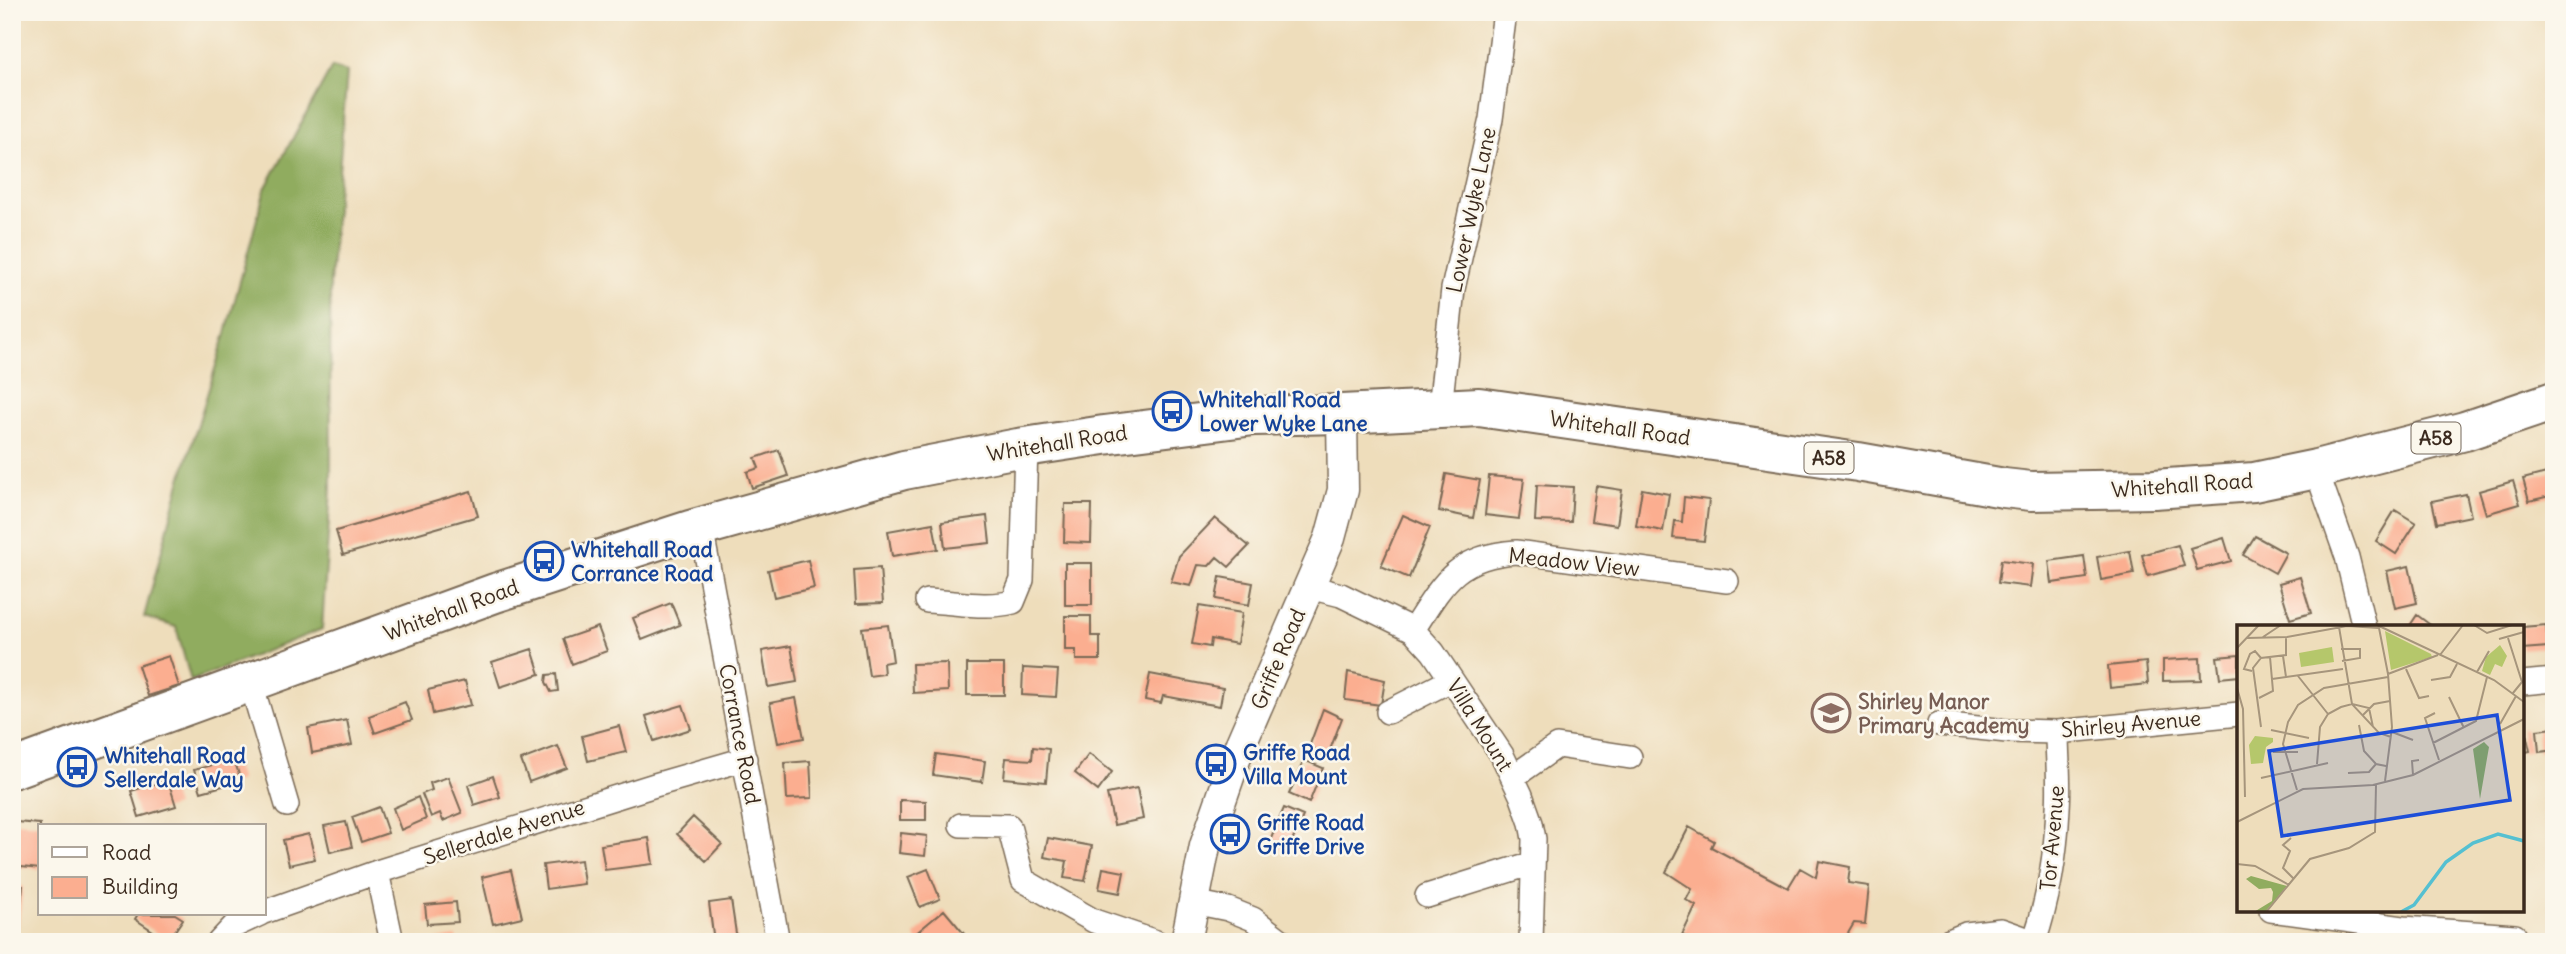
<svg xmlns="http://www.w3.org/2000/svg" width="2566" height="954" viewBox="0 0 2566 954" font-family="Delius,sans-serif">
  <style>
    .forest { fill: #90ac5f; stroke: #666b3e; stroke-width: 2 }
    .building { fill: #fbae90 }
    .lines { fill: none; stroke-linecap: round; stroke-linejoin: round }
    .minor-casing { stroke: #7a6955; stroke-width: 26 }
    .tertiary-casing { stroke: #7a6955; stroke-width: 33 }
    .trunk-casing { stroke: #7a6955; stroke-width: 42 }
    .minor { stroke: #fff; stroke-width: 23 }
    .tertiary { stroke: #fff; stroke-width: 30 }
    .trunk { stroke: #fff; stroke-width: 38 }
    .labels { text-anchor: middle; dominant-baseline: central; stroke-width: 5; stroke-linejoin: round; paint-order: stroke }
    .shield { fill: #fbf7ec; stroke: #75685c; stroke-width: 2 }
    .shield-label { font-size: 19px; font-weight: bold; fill: #3b2a1e }
    .street-label { font-size: 21px; fill: #3b2a1e; stroke: #fbf7ec }
    .transit-label { font-size: 21px; font-weight: bold; fill: #164399; stroke: #fbf7ec; text-anchor: start }
    .education-label { font-size: 21px; font-weight: bold; fill: #785e54; stroke: #fbf7ec; text-anchor: start }
    .inset-river { fill: none; stroke: #55c0d1; stroke-width: 3.5 }
    .inset-road { fill: none; stroke: #a6957c; stroke-width: 2 }
    .view { fill: #1d4ed8; fill-opacity: 0.15; stroke: #1d4ed8; stroke-width: 3.5 }
    .inset-edge { fill: none; stroke: #3b2a1e; stroke-width: 3.5 }
  </style>
  <rect width="100%" height="100%" fill="#fbf7ec"/>
  <filter id="ink" filterUnits="userSpaceOnUse"><feTurbulence type="fractalNoise" baseFrequency=".0143" numOctaves="2"/><feDisplacementMap in="SourceGraphic" scale="14" xChannelSelector="R" yChannelSelector="G"/><feConvolveMatrix kernelMatrix="1 2 1 2 8 2 1 2 1" color-interpolation-filters="sRGB"/></filter>
  <filter id="wash" filterUnits="userSpaceOnUse"><feTurbulence type="fractalNoise" baseFrequency=".00686" numOctaves="4" result="noise"/><feDisplacementMap in="SourceGraphic" scale="28" xChannelSelector="R" yChannelSelector="G"/><feGaussianBlur stdDeviation="1.57" result="paint"/><feColorMatrix in="noise" values="0 0 0 0 0 0 0 0 0 0 0 0 0 0 0 0 0 1.4 0 .05"/><feComposite in="paint" operator="in"/></filter>
  <g filter="url(#wash)">
    <rect width="100%" height="100%" fill="#edb"/>
    <path class="forest" d="M332 67 347 72 330 283 331 488 322 629 191 681 176 627 144 617 179 486 226 333 265 189Z"/>
    <g id="blocks">
      <path class="building" d="M779 450 788 476 752 488 747 472 759 468 755 458Z
        M2554 471V495L2529 501 2523 479Z
        M1446 474 1480 480 1473 518 1439 511Z
        M1489 476 1524 479 1519 519 1485 515Z
        M2513 481 2520 504 2486 514 2479 491Z
        M1537 485 1573 487 1571 522 1535 521Z
        M1596 486 1622 490 1617 525 1591 521Z
        M1642 489 1669 494 1663 531 1636 526Z
        M471 491 478 516 343 555 336 531Z
        M2466 494 2471 516 2437 523 2432 501Z
        M1684 497 1709 500 1704 541 1673 538 1675 521 1682 522Z
        M1065 504H1092L1091 543 1064 542Z
        M2395 510 2416 523 2396 554 2376 541Z
        M1403 515 1430 527 1409 578 1381 566Z
        M987 516 990 543 945 548 942 522Z
        M1215 518 1249 546 1229 567 1217 557 1209 566 1198 565 1191 586 1171 582 1179 556Z
        M933 523 938 549 892 556 888 531Z
        M2255 536 2286 553 2275 573 2243 555Z
        M2224 538 2231 561 2197 570 2190 548Z
        M2178 545 2184 566 2148 576 2142 555Z
        M2130 551 2134 574 2101 580 2097 557Z
        M2084 556 2087 578 2052 583 2049 561Z
        M808 560 814 588 774 597 768 570Z
        M2001 560 2033 564 2030 587 1998 583Z
        M1065 563H1092V605H1065Z
        M2409 566 2417 603 2395 608 2387 571Z
        M880 568 883 603 856 604 854 570Z
        M1220 577 1253 583 1249 605 1216 599Z
        M2300 577 2311 613 2290 619 2279 583Z
        M671 603 680 625 642 640 633 618Z
        M1199 606 1242 613 1237 644 1211 639 1210 647 1192 644Z
        M2417 615 2433 627H2409Z
        M1065 616H1091V636H1100V660H1076V650H1065Z
        M888 625 893 661 883 663 884 674 869 676 862 628Z
        M2546 625 2548 647 2522 649V627Z
        M598 627 607 651 572 664 563 639Z
        M791 646 797 682 768 687 762 651Z
        M532 649 540 674 500 687 492 662Z
        M2239 655V676L2220 678 2217 657Z
        M169 656 179 686 148 696 138 666Z
        M2200 658 2201 680 2163 681V660Z
        M2146 662 2148 684 2110 688 2108 666Z
        M947 663 948 691 913 693 912 664Z
        M967 664H1004V695H967Z
        M1023 668 1058 670 1056 697 1022 695Z
        M1348 672 1385 680 1381 705 1345 700Z
        M556 674 558 691 551 692 546 682 547 675Z
        M1150 674 1223 688 1220 706 1163 696 1161 703 1145 700Z
        M465 681 471 705 433 714 428 690Z
        M796 698 804 738 778 743 770 703Z
        M405 702 412 720 375 733 369 716Z
        M683 705 691 729 654 741 646 716Z
        M1323 709 1342 718 1328 755 1309 747Z
        M347 720 352 745 312 753 308 728Z
        M619 726 626 752 588 761 582 736Z
        M2554 728V750L2539 752 2537 730Z
        M2522 729H2525L2530 751 2522 753Z
        M558 746 567 768 529 782 521 760Z
        M1033 747 1049 749 1046 782 1004 778 1006 758 1032 760Z
        M936 754 985 761 982 782 933 775Z
        M1089 754 1112 772 1098 791 1075 773Z
        M234 759 241 781 201 792 194 770Z
        M1304 760 1323 768 1309 803 1289 794Z
        M810 761 812 798 787 799 785 763Z
        M493 776 500 797 474 805 468 785Z
        M448 777 462 813 443 821 440 813 431 817 422 794 432 790 430 783Z
        M168 780 176 806 139 817 131 791Z
        M1137 788 1143 819 1114 825 1107 794Z
        M418 797 426 819 401 830 393 808Z
        M900 800 926 801V820H900Z
        M379 807 388 833 361 842 352 817Z
        M1284 808 1303 816 1288 851 1269 843Z
        M693 817 722 844 706 861 677 834Z
        M16 822 40 824V869L12 866Z
        M346 822 352 847 330 852 324 826Z
        M1689 827 1714 841 1711 847 1788 888 1800 868 1816 877 1819 861 1850 867 1848 883 1869 886 1865 924 1854 923 1843 942H1735L1726 938 1723 942H1695L1682 935 1696 906 1686 900 1692 889 1666 872Z
        M901 833 927 836 925 856 899 853Z
        M309 834 315 859 289 865 283 840Z
        M649 838 653 864 605 870 601 845Z
        M1048 838 1092 846 1085 881 1064 878 1067 861 1044 857Z
        M581 860 584 884 546 889 543 865Z
        M1103 868 1124 872 1120 893 1099 889Z
        M928 869 940 899 920 907 908 877Z
        M511 870 522 917 493 924 482 877Z
        M12 885 23 886 18 928 12 927Z
        M731 900 737 940 714 942 709 903Z
        M456 902 458 922 427 924 425 905Z
        M944 910 965 935 957 942H917L915 934Z
        M138 914H175L183 919 168 941 135 919Z
        M457 937 458 942H436V940Z"/>
    </g>
  </g>
  <g filter="url(#ink)">
    <use href="#blocks" fill-opacity="0" stroke="#7a6955" stroke-width="2"/>
    <g class="lines">
      <defs>
        <path id="minor" d="M1440 408 1453 289 1491 119 1505 12
          M2316 469 2347 557 2364 627
          M701 527 778 942
          M1309 587 1341 595 1413 630 1433 652 1502 755 1521 795 1531 823 1534 839 1531 942
          M927 601C956 602 986 609 1013 602L1022 580 1026 447
          M1413 630C1443 583 1456 556 1516 552L1727 581
          M251 683 287 805
          M2522 683 2554 680
          M1388 712 1451 680
          M1939 724 2007 731 2057 732 2239 714
          M1513 777 1557 746 1630 757
          M961 825 1009 826 1023 880 1094 921 1156 942
          M377 872 392 942
          M1427 896 1533 863
          M1193 902 1228 909 1253 919 1283 942
          M2271 910 2403 928 2515 936
          M264 912 377 872 655 785 745 759
          M219 942 234 926 260 914
          M1947 942 1966 934 2001 930 2035 942
          M2034 942C2049 898 2056 854 2058 808 2060 783 2057 757 2057 732"/>
        <path id="tertiary" d="M1186 942 1205 846 1239 748 1330 538 1343 490 1342 414"/>
        <path id="trunk" d="M12 769 495 593 690 530 904 470 1018 448 1104 435 1254 416 1342 414 1479 407 1858 462 2004 488 2031 491 2154 489 2254 482 2316 469 2465 431 2554 401"/>
      </defs>
      <use href="#minor" class="minor-casing"/>
      <use href="#tertiary" class="tertiary-casing"/>
      <use href="#trunk" class="trunk-casing"/>
      <use href="#minor" class="minor"/>
      <use href="#tertiary" class="tertiary"/>
      <use href="#trunk" class="trunk"/>
    </g>
  </g>
  <defs>
    <symbol id="bus-ring" viewBox="-11 -11 22 22"><circle r="9.5" fill="#fbf7ec" stroke="#1a4fb4" stroke-width="1.5"/><path d="M-5-6H5V4H4V6H2V4H-2V6H-4V4H-5ZM-3.5-4V0h7V-4ZM-3.5 1.2v1.5H-2V1.2ZM2 1.2v1.5H3.5V1.2Z" fill="#1a4fb4"/></symbol>
    <symbol id="school-ring" viewBox="-11 -11 22 22"><circle r="9.5" fill="#fbf7ec" stroke="#8d6e63" stroke-width="1.5"/><path d="M0-5L7-2L0 1L-7-2ZM-4 1L0 2.5L4 1V4Q0 6-4 4Z" fill="#8d6e63"/></symbol>
  </defs>
  <g fill-rule="evenodd">
    <use href="#bus-ring" x="1150" y="389" width="44" height="44"/>
    <use href="#bus-ring" x="522" y="539" width="44" height="44"/>
    <use href="#school-ring" x="1809" y="691" width="44" height="44"/>
    <use href="#bus-ring" x="1194" y="742" width="44" height="44"/>
    <use href="#bus-ring" x="55" y="745" width="44" height="44"/>
    <use href="#bus-ring" x="1208" y="812" width="44" height="44"/>
  </g>
  <g class="labels">
    <g class="shield">
      <rect x="2411.5" y="422.5" width="49" height="31" rx="5"/>
      <rect x="1804.5" y="442.5" width="49" height="31" rx="5"/>
    </g>
    <g class="shield-label">
      <text x="2436" y="438">A58</text>
      <text x="1829" y="458">A58</text>
    </g>
    <g class="street-label">
      <text transform="translate(1471 210) rotate(-78)">Lower Wyke Lane</text>
      <text transform="translate(1620 428) rotate(8)">Whitehall Road</text>
      <text transform="translate(1057 443) rotate(-9)">Whitehall Road</text>
      <text transform="translate(2182 485) rotate(-4)">Whitehall Road</text>
      <text transform="translate(1574 562) rotate(6)">Meadow View</text>
      <text transform="translate(451 610) rotate(-20)">Whitehall Road</text>
      <text transform="translate(1278 659) rotate(-67)">Griffe Road</text>
      <text transform="translate(2131 724) rotate(-5)">Shirley Avenue</text>
      <text transform="translate(1480 725) rotate(58)">Villa Mount</text>
      <text transform="translate(740 734) rotate(79)">Corrance Road</text>
      <text transform="translate(504 832) rotate(-18)">Sellerdale Avenue</text>
      <text transform="translate(2052 838) rotate(-85)">Tor Avenue</text>
    </g>
    <g class="transit-label">
      <text x="1199" y="399">Whitehall Road<tspan x="1199" dy="24">Lower Wyke Lane</tspan></text>
      <text x="571" y="549">Whitehall Road<tspan x="571" dy="24">Corrance Road</tspan></text>
      <text x="1243" y="752">Griffe Road<tspan x="1243" dy="24">Villa Mount</tspan></text>
      <text x="104" y="755">Whitehall Road<tspan x="104" dy="24">Sellerdale Way</tspan></text>
      <text x="1257" y="822">Griffe Road<tspan x="1257" dy="24">Griffe Drive</tspan></text>
    </g>
    <g class="education-label">
      <text x="1858" y="701">Shirley Manor<tspan x="1858" dy="24">Primary Academy</tspan></text>
    </g>
  </g>
  <g transform="translate(2237 625)">
    <rect width="287" height="287" fill="#edb"/>
    <path d="M148 6 194 29 195 32 154 45ZM263 20 270 31 265 42 258 39 253 50 245 46 249 32ZM95 22 97 37 64 42 62 28ZM18 111 36 113V117L29 122 26 138 14 139 12 120Z" fill="#b5c76b"/>
    <path d="M247 117 252 122 243 174 236 124ZM14 251 50 261 28 287H17L35 276 36 267 34 263 22 264 9 254Z" fill="#90ac5f"/>
    <path class="inset-river" d="M164 287 177 280 209 237 236 218 261 209 287 216"/>
    <path class="inset-road" d="M140 0 257 55 287 77M237 0 250 8 275 0M102 2 115 79 132 83 136 102M26 12 44 0M10 13 50 12 110 1 142 3 151 49 155 102 148 156M271 13 285 57 276 68M262 14 287 7M0 23 22 0M104 24H123V33L105 36M203 30 226 0M46 31 49 52M169 44 182 73 192 71M15 46 7 44 13 29 18 26 24 33M240 47 252 26M151 49 201 30M61 51 91 89M35 54 106 44M194 55 213 52 220 39M0 63 6 84 8 172M212 72 227 103M22 73 36 66 33 32M198 88 188 93 202 135M125 91 137 79 153 76M263 99 279 71M122 100 127 126 139 139 149 141M24 102 16 43 24 33 49 30V13M34 105 72 113M155 107 176 115M196 118 239 96 250 52M36 127H61M80 139 83 102 91 89 104 82 115 79 142 108 154 112M111 148 132 147 139 139M176 150 175 136 182 135M24 153 91 138M60 165 46 119 51 97 61 80 87 63 151 52M0 197 66 164 136 160 176 150 287 94M54 213 46 220 53 226 46 243 56 253M0 239 18 241 52 260M29 287 73 234 112 223 138 207 139 160"/>
    <path class="view" d="M260 90 273 175 45 211 32 126Z"/>
    <rect width="287" height="287" class="inset-edge"/>
  </g>
  <rect width="2566" height="954" fill="none" stroke="#fbf7ec" stroke-width="42"/>
  <rect x="38" y="824" width="228" height="91" fill="#fbf7ec" stroke="#aea59a" stroke-width="2"/>
  <rect x="52" y="847" width="35" height="10" fill="#ffffff" stroke="#aea59a" stroke-width="2"/>
  <text x="102" y="860" font-size="21" fill="#3b2a1e">Road</text>
  <rect x="52" y="877" width="35" height="21" fill="#fbae90" stroke="#aea59a" stroke-width="2"/>
  <text x="102" y="894" font-size="21" fill="#3b2a1e">Building</text>
</svg>
